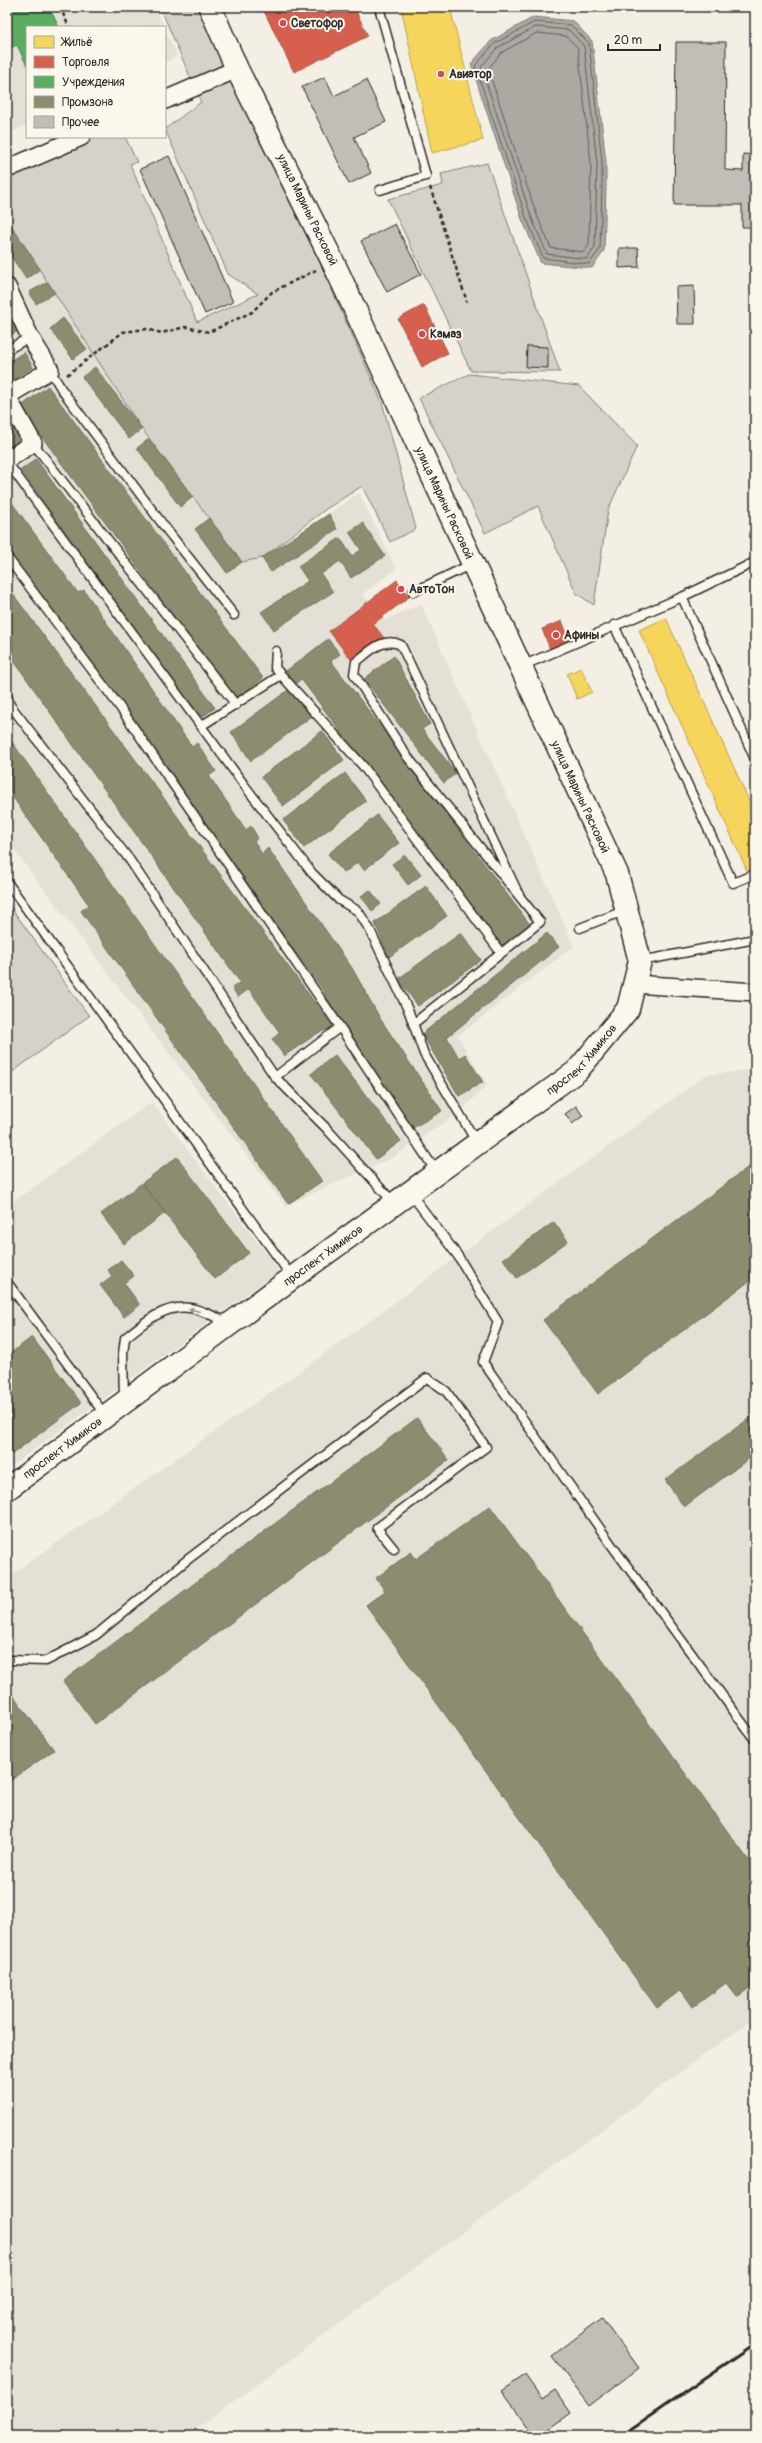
<svg xmlns="http://www.w3.org/2000/svg" width="762" height="2443" viewBox="0 0 762 2443" font-family="Pangolin,sans-serif">
  <style>
    .built { fill: #e4e0d6 }
    .green { fill: #d5d2c9; stroke: #807e7a }
    .water { fill: #aca9a2; stroke: #787772 }
    .homes { fill: #f6d55c; stroke: #b9a24d }
    .shops { fill: #d6604d; stroke: #a35043 }
    .public { fill: #5aae61; stroke: #4c8751 }
    .industry { fill: #8c8c6e; stroke: #6f6f5a }
    .lines { fill: none; stroke-linecap: round; stroke-linejoin: round }
    .shore { stroke: #5f5d5b; stroke-width: 1 }
    .building { fill: #c0beb6; stroke: #2b2b2b }
    .service-casing { stroke: #2b2b2b; stroke-width: 11 }
    .minor-casing { stroke: #2b2b2b; stroke-width: 20 }
    .secondary-casing { stroke: #2b2b2b; stroke-width: 25 }
    .path { stroke: #2b2b2b; stroke-width: 2.5; stroke-dasharray: 4 3; stroke-linecap: butt }
    .service { stroke: #fbf7ec; stroke-width: 8 }
    .minor { stroke: #fbf7ec; stroke-width: 17 }
    .secondary { stroke: #fbf7ec; stroke-width: 22 }
    .rail { stroke: #2b2b2b; stroke-width: 3 }
    .oneway { fill: #93918c }
    .poi-dot { fill: #d1495b; stroke: #fbf7ec; stroke-width: 1.5 }
    .labels { text-anchor: middle; dominant-baseline: central; stroke-width: 4; stroke-linejoin: round; paint-order: stroke }
    .poi-label { font-size: 12px; font-weight: bold; fill: #2b2b2b; stroke: #fbf7ec; text-anchor: start }
    .street-label { font-size: 12px; fill: #2b2b2b; stroke: #fbf7ec }
  </style>
  <rect width="100%" height="100%" fill="#f3efe4"/>
  <filter id="ink" filterUnits="userSpaceOnUse"><feTurbulence type="fractalNoise" baseFrequency=".025" numOctaves="2"/><feDisplacementMap in="SourceGraphic" scale="8" xChannelSelector="R" yChannelSelector="G"/><feConvolveMatrix kernelMatrix="1 2 1 2 8 2 1 2 1" color-interpolation-filters="sRGB"/></filter>
  <g filter="url(#ink)">
    <path class="built" d="M7 7H155L164 27H27V125L7 134Z
      M165 30 177 56 165 62Z
      M7 219 142 429 242 562 262 558 359 493 396 569 362 594 385 620 421 604 574 946 458 1036 487 1085 461 1111 392 1158 288 1204 287 1208 7 841Z
      M755 1069V2017L187 2436H7V1578L309 1365 706 1075Z
      M152 1102 279 1271 7 1469V1206Z"/>
    <path class="green" d="M160 7H202L269 149 382 402 416 529 390 542 362 486 326 509 262 558 242 562 142 429 7 219V175L91 137H125L137 162 130 164 197 322 258 294 228 274 165 129 201 102Z
      M487 163 560 372 471 371 388 199 443 185 441 174Z
      M469 374 579 386 637 446 608 510 594 605 576 593 538 506 485 533 419 398Z
      M7 902 89 1016 7 1076Z"/>
    <path class="water" d="M534 17 573 21 592 41 606 162V187L604 251 592 268 541 263 522 219 471 64 491 41Z"/>
    <path class="homes" d="M401 7H450L483 140 432 153Z
      M666 618 755 814V870L748 873 639 630Z
      M581 668 592 692 577 699 567 674Z"/>
    <path class="shops" d="M262 7H354L368 36 294 72Z
      M424 305 448 353 422 367 398 319Z
      M397 580 409 597 373 624 384 638 353 662 329 631Z
      M562 621 570 641 550 649 542 629Z"/>
    <path class="public" d="M7 7H49L59 27H27V66L17 45 7 50Z"/>
    <path class="industry" d="M7 219 40 269 26 279 7 250Z
      M48 282 55 293 36 304 29 292Z
      M9 313 21 329 7 338V315Z
      M63 318 87 349 73 359 50 329Z
      M24 352 33 367 7 384V363Z
      M95 367 142 429 129 439 82 377Z
      M48 386 263 678 235 699 20 407Z
      M7 412 24 441 7 447Z
      M149 439 193 497 180 507 137 448Z
      M36 459 215 708 199 719 21 470Z
      M7 496 78 593 84 590 192 747 197 743 216 771 209 776 246 830 251 826 258 838 254 841 262 854 268 848 352 968 381 1020 442 1111 411 1129 387 1096 382 1099 371 1084 376 1080 361 1059 355 1061 342 1036 346 1033 323 990 7 554Z
      M329 514 337 529 271 572 262 558Z
      M209 518 242 562 227 573 195 529Z
      M363 523 385 556 351 578 340 561 321 574 333 592 274 630 261 612 308 581 298 566 340 538 352 556 361 550 349 532Z
      M7 586 333 1027 318 1033 284 1056 272 1039 280 1033 249 989 238 997 232 988 240 982 7 651Z
      M328 639 340 654 331 661 531 926 503 947 301 679 295 684 286 671Z
      M394 656 430 724 422 729 456 773 444 783 364 679Z
      M291 688 312 716 251 761 231 732Z
      M322 731 344 760 283 806 261 777Z
      M7 735 322 1181 288 1204 81 911 89 905 7 789Z
      M345 773 366 801 304 848 283 820Z
      M377 815 399 843 364 870 358 862 344 873 328 854Z
      M405 855 421 875 408 885 392 864Z
      M426 886 447 916 389 957 375 923Z
      M370 890 381 904 372 911 361 896Z
      M461 933 481 960 418 1006 398 979Z
      M547 933 559 947 447 1037 459 1058 465 1054 483 1082 459 1096 422 1034Z
      M335 1055 401 1141 376 1159 311 1074Z
      M177 1157 249 1253 215 1279 142 1183Z
      M755 1162V1277L598 1394 543 1320Z
      M142 1183 165 1213 124 1244 101 1214Z
      M554 1222 568 1241 517 1278 503 1259Z
      M121 1260 134 1276 124 1283 140 1305 124 1317 100 1285 112 1276 108 1270Z
      M32 1337 81 1403 12 1454 7 1447V1356Z
      M755 1414V1454L684 1507 665 1480Z
      M417 1418 449 1460 95 1724 63 1681Z
      M490 1506 755 1869V1984L737 1997 726 1983 693 2007 681 1990 657 2008 366 1605 385 1591 376 1578 411 1552 416 1559Z
      M7 1687 54 1750 7 1783Z"/>
    <g class="lines">
      <path class="shore" d="M535 22 571 25 589 43 602 162V187L600 249 589 264 543 258 526 217 475 66 494 44Z
        M536 27 569 30 584 46 597 163 595 247 587 259 547 254 531 216 481 67 497 48Z
        M537 33 566 36 578 48 591 163 589 245 584 252 551 248 536 213 488 69 501 53Z"/>
    </g>
    <path class="building" d="M676 42H726L725 170 743 171V154L755 155V227H742V205H674Z
      M325 77 334 96 366 80 386 122 354 137 371 173 349 184 302 87Z
      M169 156 233 302 205 314 140 169Z
      M395 224 421 274 387 292 361 241Z
      M619 248H638L639 267 619 268Z
      M694 286 695 324H677L676 287Z
      M527 346 548 347V368L526 367Z
      M576 1106 583 1116 572 1124 565 1114Z
      M602 2318 639 2368 589 2406 552 2356Z
      M525 2375 542 2399 555 2390 571 2413 540 2436H535L502 2391Z"/>
    <g class="lines">
      <defs>
        <path id="service" d="M379 7 426 176 380 190
          M7 350 30 337
          M50 370 62 390 170 534 234 615
          M33 443 236 705
          M7 462 245 786 312 873 339 900 358 911 370 930 409 1012 424 1054 477 1143
          M7 557 119 706 340 1027
          M413 592 472 564
          M682 597 755 759
          M614 625 733 883 755 874
          M276 651 275 668 363 766 501 953
          M522 666 682 597 755 562
          M7 696 10 705 129 859 275 1077 326 1128 393 1202
          M201 726 281 675
          M7 882 292 1277
          M580 928 626 910
          M641 961 755 939
          M413 1024 540 922 406 755 354 674 356 662C369 652 383 636 401 645L519 895
          M275 1077 340 1027 437 1173
          M411 1194 458 1256 498 1322 483 1362 613 1547 755 1740
          M7 1282 105 1415
          M124 1399 123 1354 125 1338C143 1323 165 1304 190 1308 203 1310 216 1318 228 1322
          M7 1660 46 1661 96 1635 187 1560 427 1378 446 1391 486 1447 377 1528 394 1549"/>
        <path id="minor" d="M165 100 237 69
          M7 169 81 137
          M7 287 30 337 50 370 7 396
          M7 397 33 443 7 460
          M634 984 755 992"/>
        <g id="secondary">
          <path id="s1" d="M7 1489 292 1278 577 1071 628 1009 640 961 617 874 333 262 237 69 210 7"/>
        </g>
      </defs>
      <use href="#service" class="service-casing"/>
      <use href="#minor" class="minor-casing"/>
      <use href="#secondary" class="secondary-casing"/>
      <path class="path" d="M60 7 69 27
        M430 187 467 302
        M67 375 123 332 146 329 162 333 185 327 209 332 252 312 272 292 316 270"/>
      <use href="#service" class="service"/>
      <use href="#minor" class="minor"/>
      <use href="#secondary" class="secondary"/>
      <path class="rail" d="M621 2436 755 2344"/>
    </g>
    <defs><path id="oneway-solid" d="M-6-.8H1V-3.2L6.5 0L1 3.2V.8H-6Z"/></defs>
    <use class="oneway" href="#oneway-solid" transform="translate(194 1310) rotate(-165)"/>
  </g>
  <g class="poi-dot">
    <circle cx="283" cy="23" r="4"/>
    <circle cx="441" cy="74" r="4"/>
    <circle cx="422" cy="334" r="4"/>
    <circle cx="401" cy="589" r="4"/>
    <circle cx="556" cy="635" r="4"/>
  </g>
  <g class="labels">
    <g class="poi-label">
      <text x="291" y="23">Светофор</text>
      <text x="449" y="74">Авиатор</text>
      <text x="430" y="334">Камаз</text>
      <text x="409" y="589">АвтоТон</text>
      <text x="564" y="635">Афины</text>
    </g>
    <g class="street-label">
      <text transform="translate(307 210) rotate(64)">улица Марины Расковой</text>
      <text transform="translate(444 503) rotate(65)">улица Марины Расковой</text>
      <text transform="translate(580 797) rotate(65)">улица Марины Расковой</text>
      <text stroke="none"><textPath href="#s1" startOffset="718">проспект Химиков</textPath></text>
      <text stroke="none"><textPath href="#s1" startOffset="393">проспект Химиков</textPath></text>
      <text stroke="none"><textPath href="#s1" startOffset="69">проспект Химиков</textPath></text>
    </g>
  </g>
  <rect width="762" height="2443" fill="none" stroke="#fbf7ec" stroke-width="24"/>
  <rect x="12" y="12" width="738" height="2419" fill="none" stroke="#2b2b2b" stroke-width="1.5" filter="url(#ink)"/>
  <rect x="26" y="26" width="140" height="112" fill="#fbf7ec" stroke="#a8a59f"/>
  <rect x="34" y="36" width="20" height="12" fill="#f6d55c" stroke="#a8a59f"/>
  <text x="62" y="46" font-size="12" fill="#2b2b2b">Жильё</text>
  <rect x="34" y="56" width="20" height="12" fill="#d6604d" stroke="#a8a59f"/>
  <text x="62" y="66" font-size="12" fill="#2b2b2b">Торговля</text>
  <rect x="34" y="76" width="20" height="12" fill="#5aae61" stroke="#a8a59f"/>
  <text x="62" y="86" font-size="12" fill="#2b2b2b">Учреждения</text>
  <rect x="34" y="96" width="20" height="12" fill="#8c8c6e" stroke="#a8a59f"/>
  <text x="62" y="106" font-size="12" fill="#2b2b2b">Промзона</text>
  <rect x="34" y="116" width="20" height="12" fill="#c0beb6" stroke="#a8a59f"/>
  <text x="62" y="126" font-size="12" fill="#2b2b2b">Прочее</text>
  <path d="M608 44v6h52v-6" fill="none" stroke="#2b2b2b" stroke-width="2"/>
  <text x="614" y="44" font-size="12" fill="#2b2b2b" stroke="#fbf7ec" stroke-width="3" paint-order="stroke">20 m</text>
</svg>
